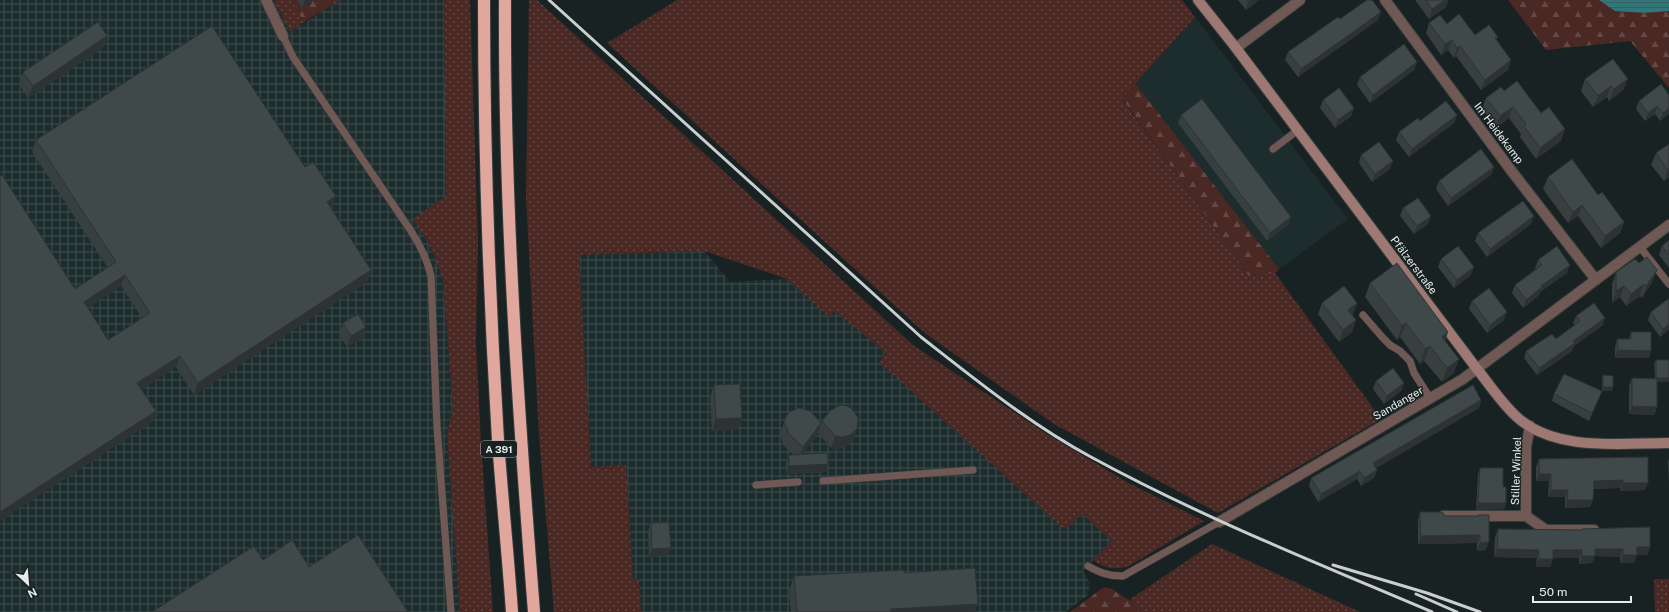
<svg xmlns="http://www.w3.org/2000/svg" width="1669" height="612" viewBox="0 0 1669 612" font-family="'Public Sans',sans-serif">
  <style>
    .built { fill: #1d2d2e }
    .industrial { fill: url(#industrial-grid) }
    .grass { fill: url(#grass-dots) }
    .forest { fill: url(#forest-firs) }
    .water { fill: url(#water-rules) }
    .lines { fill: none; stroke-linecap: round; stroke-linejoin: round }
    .lane-casing { stroke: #363e3e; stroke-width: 8 }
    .street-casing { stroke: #363e3e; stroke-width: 12 }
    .secondary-casing { stroke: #363e3e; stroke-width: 12 }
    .highway-casing { stroke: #363e3e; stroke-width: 14 }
    .lane { stroke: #705954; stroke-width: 7 }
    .street { stroke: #705954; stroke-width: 10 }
    .secondary { stroke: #9e7872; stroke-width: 10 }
    .highway { stroke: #e1a79d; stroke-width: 12 }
    .rail { stroke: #c9cfcf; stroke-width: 3 }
    .wall { fill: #373f3f; fill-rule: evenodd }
    .shaded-wall { fill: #2d3333 }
    .building { fill: #404949; stroke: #2d3333; fill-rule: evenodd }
    .labels { text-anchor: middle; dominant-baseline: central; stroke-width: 3; stroke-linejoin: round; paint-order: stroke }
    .shield { fill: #192222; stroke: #a8afaf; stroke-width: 1 }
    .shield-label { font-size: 10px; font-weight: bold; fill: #e6ecec }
    .street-label { font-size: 11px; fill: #e6ecec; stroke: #192222 }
  </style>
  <defs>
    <pattern id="industrial-grid" width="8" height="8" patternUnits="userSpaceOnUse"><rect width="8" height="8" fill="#1d2d2e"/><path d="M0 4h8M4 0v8" fill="none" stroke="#3e4c4c"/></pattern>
    <pattern id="grass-dots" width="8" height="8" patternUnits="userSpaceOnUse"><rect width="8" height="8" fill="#4a2924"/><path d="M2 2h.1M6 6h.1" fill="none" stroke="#644844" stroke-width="1.8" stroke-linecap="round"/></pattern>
    <pattern id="forest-firs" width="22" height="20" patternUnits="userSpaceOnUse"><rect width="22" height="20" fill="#4a2924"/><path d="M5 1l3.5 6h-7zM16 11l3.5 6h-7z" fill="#644844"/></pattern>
    <pattern id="water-rules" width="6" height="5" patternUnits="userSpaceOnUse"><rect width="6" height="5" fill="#30777a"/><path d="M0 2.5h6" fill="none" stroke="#3a5f60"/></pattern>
  </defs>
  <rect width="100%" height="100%" fill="#192222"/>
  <path class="built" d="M1195 17 1348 219 1279 269 1136 84Z"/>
  <path class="industrial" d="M0 0H274L290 32 340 0H444L446 196 414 219 431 246 438 261 443 281 453 407 447 434 460 612H0Z
    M704 251 730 282 787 279 829 317 835 310 886 353 879 361 1064 529 1082 514 1112 541 1083 571 1090 583 1088 595 1066 612H641L639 580H633L626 465 591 467 579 255Z"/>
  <path class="grass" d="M274 0H291L304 22 290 32Z
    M444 0H470L478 244 476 342 481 444 493 612H460L447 434 453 407 443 281C437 257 427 240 413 219L446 196Z
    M529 0H537L914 346 1047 434 1125 481 1204 521 1129 566C1113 570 1107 569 1093 560L1112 541 1082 514 1064 529 879 362 886 353 835 311 829 317 787 279 704 251 579 255 591 467 626 465 633 579H639L641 612H554L539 435 526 198Z
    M677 0H1182L1195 17 1122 99 1249 276 1275 273 1381 419 1218 513 1054 424 926 334 607 43Z
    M1212 544 1360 612H1147L1129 600Z
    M1654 579H1669V612H1655Z"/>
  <path class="forest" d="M291 0H340L304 22Z
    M1508 0H1669V88L1630 41 1546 50Z
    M1136 84 1279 269 1275 273 1249 276 1122 98Z
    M1104 587 1112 589 1147 612H1070Z"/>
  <path class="water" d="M1599 0H1669V11L1645 13 1615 11Z"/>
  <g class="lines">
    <defs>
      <path id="lane" d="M283 36 293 57 411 231C421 246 427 259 431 276L437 427 451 612
        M1273 149 1298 130
        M1640 247 1669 284
        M1363 315 1383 338 1390 345 1400 351 1410 361 1414 373 1430 398
        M823 481 973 470
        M756 485 798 482
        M1088 566C1100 573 1109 576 1123 576L1219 522"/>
      <path id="street" d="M266 0 283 36
        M1385 0 1510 169 1596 280
        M1236 48 1300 0
        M1443 516H1526V447L1530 426
        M1526 516 1546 530H1594
        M1219 522 1463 379 1669 225"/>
      <path id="secondary" d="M1198 0 1236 48 1477 369C1490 385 1502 404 1518 418 1557 452 1621 443 1669 443"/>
      <path id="highway" d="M484 0C484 147 489 294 498 440 502 497 508 555 512 612
        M505 0C504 204 518 408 534 612"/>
    </defs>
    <use href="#lane" class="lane-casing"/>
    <use href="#street" class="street-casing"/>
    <use href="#secondary" class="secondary-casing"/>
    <use href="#highway" class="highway-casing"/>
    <use href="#lane" class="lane"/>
    <use href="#street" class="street"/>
    <use href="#secondary" class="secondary"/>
    <use href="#highway" class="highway"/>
    <path class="rail" d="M549 0 921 337C976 380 1030 424 1091 457 1201 517 1317 563 1432 612
      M1333 565 1427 593 1480 612
      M1416 594 1457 612"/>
  </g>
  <path class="wall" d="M297 0H314L302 8Z
    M1238 0H1259L1246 10Z
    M1415 0H1448L1446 7 1429 19Z
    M1340 19 1378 20 1298 77 1285 60 1288 52Z
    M1429 23 1447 24 1475 35 1498 37 1496 40 1508 70 1481 90 1456 56 1454 58 1448 50 1441 55 1426 33Z
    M107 36 103 48 28 98 19 84 23 72Z
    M1417 62 1414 70 1370 103 1357 85 1360 77Z
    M1585 79H1628L1623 90 1609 101 1607 97 1593 107 1581 91Z
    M1504 91 1565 129 1561 141 1536 159 1520 137 1521 134 1509 118 1496 128 1482 109 1486 98Z
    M1669 95V114L1660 121 1655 114 1645 121 1636 109 1639 101Z
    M1323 100 1354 108 1351 116 1335 128 1320 108Z
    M1181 115 1291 217 1288 225 1267 241 1178 123Z
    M1457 115 1454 123 1409 157 1396 140 1399 132Z
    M36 140 331 208 371 270 367 282 194 395 176 367 141 389 156 411 152 422 0 521V176L75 289 108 268 32 152ZM121 286 142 318 108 340 88 308Z
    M1669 144V177L1664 181 1651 165 1656 153Z
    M1361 155 1390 169 1372 182 1359 163Z
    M1494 167 1491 175 1448 206 1436 189 1439 181Z
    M1548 177 1598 195 1624 222 1620 233 1601 248 1578 216 1568 223 1543 189Z
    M1403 208 1431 216 1428 224 1414 234 1400 216Z
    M1531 224 1487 257 1475 241 1478 233Z
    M1669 240V268L1659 255 1662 246Z
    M1441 259 1471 275 1454 288 1438 267Z
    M1538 260 1567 273 1540 292 1539 295 1523 308 1512 293 1515 285 1536 269 1535 268Z
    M1639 263 1657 270 1652 282 1642 298 1640 296 1626 306 1620 297 1612 303V284L1616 272Z
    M1370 283 1445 342 1454 373 1442 382 1424 361 1420 364 1400 337 1397 340 1365 297Z
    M1669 300V330L1660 337 1648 320 1651 312Z
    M1472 301 1504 320 1487 333 1469 309Z
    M1322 303H1357L1352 315 1356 320 1352 332 1339 342 1318 314Z
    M1576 316 1603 325 1574 346 1572 351 1537 375 1524 358 1526 351 1556 339 1575 325 1573 323Z
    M343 323 366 327 362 338 347 347 339 335Z
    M1631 332 1651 351 1649 358H1615V347L1617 339H1629Z
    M1656 360H1669V382H1657V407L1654 415 1629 414V386L1632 378 1655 379 1654 364Z
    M1603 375 1612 391H1602V379Z
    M1376 381 1404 383 1401 391 1384 404 1373 389Z
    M714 385 738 429 712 431 710 397Z
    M1602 391 1599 399 1589 421 1552 401 1554 394Z
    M1481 400 1479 408 1376 468 1377 470 1374 478 1361 486 1357 479 1318 502 1309 486 1311 478Z
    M786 417 821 423 822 421 857 429 853 440 846 447 837 449 831 448 818 433 817 435 803 454 828 464 825 472 786 474V463L789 455H794L784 446 780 434Z
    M1648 457 1645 490 1620 491V488L1593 489 1590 507 1565 508V497H1548L1549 481H1536V467L1539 459Z
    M1669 459V484L1668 461Z
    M1480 468 1503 487 1506 503 1504 509 1476 510 1478 474Z
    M1420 512 1444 516H1479V515L1486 550 1477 551V543L1418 544V520Z
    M651 523 671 548 668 555 649 557 648 531Z
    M1498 529 1581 530 1582 529 1650 547 1647 555H1637L1634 563H1620V557L1595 556 1592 563 1579 564V558H1553L1550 567H1536L1537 558 1494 557 1495 537Z
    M904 573 975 612H791L789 591 794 576Z"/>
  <path class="shaded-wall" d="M305 0H314L302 8Z
    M1252 0H1259L1246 10 1248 2Z
    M1445 0H1448L1446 7 1429 19 1432 9Z
    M1381 12 1378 20 1298 77 1301 69Z
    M107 36 103 48 28 98 33 86Z
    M1452 40 1448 50 1441 55 1445 44Z
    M1460 46 1456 56 1454 58 1457 48Z
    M1511 60 1508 70 1481 90 1485 80Z
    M1417 62 1414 70 1370 103 1373 95Z
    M1628 79 1623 90 1609 101 1614 89Z
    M1611 86 1607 97 1593 107 1598 96Z
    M1657 106 1655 114 1645 121 1648 113Z
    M1513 107 1509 118 1496 128 1500 116Z
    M1354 108 1351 116 1335 128 1338 120Z
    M1669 108V114L1660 121 1663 113Z
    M1457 115 1454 123 1409 157 1412 149Z
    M1565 129 1561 141 1536 159 1540 148Z
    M1393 161 1390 169 1372 182 1375 174Z
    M1494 167 1491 175 1448 206 1451 198Z
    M1669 169V177L1664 181 1668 170Z
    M336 196 331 208 323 214 327 202Z
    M1582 205 1578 216 1568 223 1573 212Z
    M1431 216 1428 224 1414 234 1417 226Z
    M1534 216 1531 224 1487 257 1490 249Z
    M1291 217 1288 225 1267 241 1270 233Z
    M1624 222 1620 233 1601 248 1605 236Z
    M1570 265 1567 273 1540 292 1539 295 1523 308 1526 300 1541 286Z
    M1474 267 1471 275 1454 288 1457 280Z
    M371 270 367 282 194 395 198 383Z
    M1657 270 1652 282 1642 298 1646 286Z
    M125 275 121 286 80 313 84 302Z
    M1644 284 1640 296 1626 306 1631 294Z
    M1624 286 1620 297 1612 303 1616 291Z
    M1357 303 1353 315 1344 322 1348 310Z
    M1507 312 1504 320 1487 333 1490 325Z
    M1605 318 1603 325 1574 346 1572 351 1537 375 1539 368 1573 341Z
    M1356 320 1352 332 1339 342 1343 330Z
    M1406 323 1400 337 1397 340 1402 326Z
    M1669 324V330L1660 337 1663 329Z
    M366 327 362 338 347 347 351 336Z
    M1448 332 1443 347 1442 337Z
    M1430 346 1424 361 1420 364 1425 349Z
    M1618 350 1651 351 1649 358H1615Z
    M180 356 176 367 133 395 137 383Z
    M1459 359 1454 373 1442 382 1447 368Z
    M1656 378H1669V382H1655Z
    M1404 383 1401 391 1384 404 1387 396Z
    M1603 387H1613L1612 391H1602Z
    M1602 391 1599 399 1589 421 1592 413Z
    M1481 400 1479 408 1370 471 1373 463Z
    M1632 406 1657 407 1654 415 1629 414Z
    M156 411 152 422 0 521V512Z
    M742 418 738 429 712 431 716 419Z
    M821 423 817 435 799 459 803 447Z
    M857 429 853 440 846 447 837 449 831 448 835 436Z
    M828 464 825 472 786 474 789 466Z
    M1377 470 1374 478 1361 486 1364 478Z
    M1360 471 1357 479 1318 502 1321 494Z
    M1539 474H1551L1549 481H1536Z
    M1623 480 1620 488 1591 489 1594 481Z
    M1623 483H1648L1645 490 1620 491Z
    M1551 490H1568L1565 497H1548Z
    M1567 500H1593L1590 507 1565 508Z
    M1478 503H1506L1504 509 1476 510Z
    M1480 535 1477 543 1418 544 1421 536Z
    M1489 542 1486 550 1477 551 1480 543Z
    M1637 547H1650L1647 555H1637L1634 563H1620L1623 555Z
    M671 548 668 555 649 557 652 549Z
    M1497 549 1539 550 1537 558 1494 557Z
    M1595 549H1623L1620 557 1595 556 1592 563 1579 564 1582 556Z
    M1553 550H1582L1579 558H1550Z
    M1539 559H1553L1550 567H1536Z
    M978 604 975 612H890L891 609Z"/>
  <path class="building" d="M1247 0H1252L1248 2Z
    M1367 0H1372L1381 12 1301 69 1288 52 1338 17 1340 19Z
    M1426 0H1445L1432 9Z
    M1459 14 1475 35 1489 25 1498 37 1495 38 1511 60 1485 80 1460 46 1457 48 1452 40 1445 44 1429 23 1440 15 1447 24Z
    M98 22 107 36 33 86 23 72Z
    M212 26 305 167 313 162 336 196 327 202 371 270 198 383 180 356 137 383 156 411 0 512V176L2 175 75 289 116 262 36 140ZM125 275 150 313 108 340 84 302Z
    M1404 44 1417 62 1373 95 1360 77Z
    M1613 59 1628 79 1614 89 1611 86 1598 96 1585 79Z
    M1517 81 1541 113 1549 107 1565 129 1540 148 1524 126 1526 124 1513 107 1500 116 1486 98 1501 87 1504 91Z
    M1661 84 1669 95V108L1663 113 1657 106 1648 113 1639 101Z
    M1339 88 1354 108 1338 120 1323 100Z
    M1202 99 1291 217 1270 233 1181 115Z
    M1446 101 1457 115 1412 149 1399 132 1418 118 1420 121Z
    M1379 142 1393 161 1375 174 1361 155Z
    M1669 144V169L1668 170 1656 153Z
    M1481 149 1494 167 1451 198 1439 181Z
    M1572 159 1598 195 1602 192 1624 222 1605 236 1582 205 1573 212 1548 177Z
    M1418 198 1431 216 1417 226 1403 208Z
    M1523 201 1534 216 1490 249 1478 233Z
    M1669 240V255L1662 246Z
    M1458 246 1474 267 1457 280 1441 259Z
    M1557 246 1570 265 1541 286 1542 287 1526 300 1515 285 1542 265 1538 260Z
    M1647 257 1657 270 1646 286 1644 284 1631 294 1624 286 1616 291V272L1635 259 1639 263Z
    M1397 263 1448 332 1442 337 1459 359 1447 368 1430 346 1425 349 1406 323 1402 326 1370 283Z
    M1344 286 1357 303 1348 310 1356 320 1343 330 1322 303Z
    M1489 288 1507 312 1490 325 1472 301Z
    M1668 299 1669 300V324L1663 329 1651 312Z
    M1594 303 1605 318 1573 341 1575 343 1539 368 1526 351 1552 334 1556 339 1580 321 1576 316Z
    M358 314 366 327 351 336 343 323Z
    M1631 332H1651V351L1618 350 1617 339H1631Z
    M1656 360H1669V378H1656Z
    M1393 368 1404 383 1387 396 1376 381Z
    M1564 374 1602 391 1592 413 1554 394Z
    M1603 375 1613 376V387H1603Z
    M1632 378 1657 379V407L1632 406Z
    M740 384 742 418 716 419 714 385Z
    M1473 385 1481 400 1373 463 1377 470 1364 478 1360 471 1321 494 1311 478Z
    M841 405 847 406 852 409 858 418 857 429 850 435 842 437 835 436 822 421 831 410Z
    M799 408 810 411 821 423 803 447 789 434 784 422 786 417 789 412Z
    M827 453 828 464 789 466V455Z
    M1648 457V483H1623V480L1594 481 1593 500H1567L1568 490H1551V474H1539V459Z
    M1480 468H1503V487H1506V503H1478Z
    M1420 512H1441L1444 514V516H1479V515H1489V542L1480 543V535L1421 536Z
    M669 522 671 548 652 549 651 523Z
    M1650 527V547H1637V555H1623V549H1595V556H1582V550H1553V559H1539V550L1497 549 1498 529 1582 530V529Z
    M358 535 408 612H152L254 546 263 560 292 540 309 567Z
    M975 568 978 604 891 609V612H797L794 576 904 570V573Z"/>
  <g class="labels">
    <rect class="shield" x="481" y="441" width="36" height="16" rx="3"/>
    <g class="shield-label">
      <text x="499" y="449">A 391</text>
    </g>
    <g class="street-label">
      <text transform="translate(1499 133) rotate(53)">Im Heidekamp</text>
      <text transform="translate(1414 265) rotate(53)">Pfälzerstraße</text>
      <text transform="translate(1398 403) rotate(-30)">Sandanger</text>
      <text transform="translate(1516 471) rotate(-88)">Stiller Winkel</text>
    </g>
  </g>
  <g transform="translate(28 584) rotate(154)" stroke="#192222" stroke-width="3" paint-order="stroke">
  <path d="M0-3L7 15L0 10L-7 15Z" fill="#e6ecec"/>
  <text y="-6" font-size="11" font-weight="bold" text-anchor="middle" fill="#e6ecec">N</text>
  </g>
  <path d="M1533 596v6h98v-6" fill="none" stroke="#e6ecec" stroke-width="2"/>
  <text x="1539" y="596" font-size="12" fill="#e6ecec" stroke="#192222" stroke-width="3" paint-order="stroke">50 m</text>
</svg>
